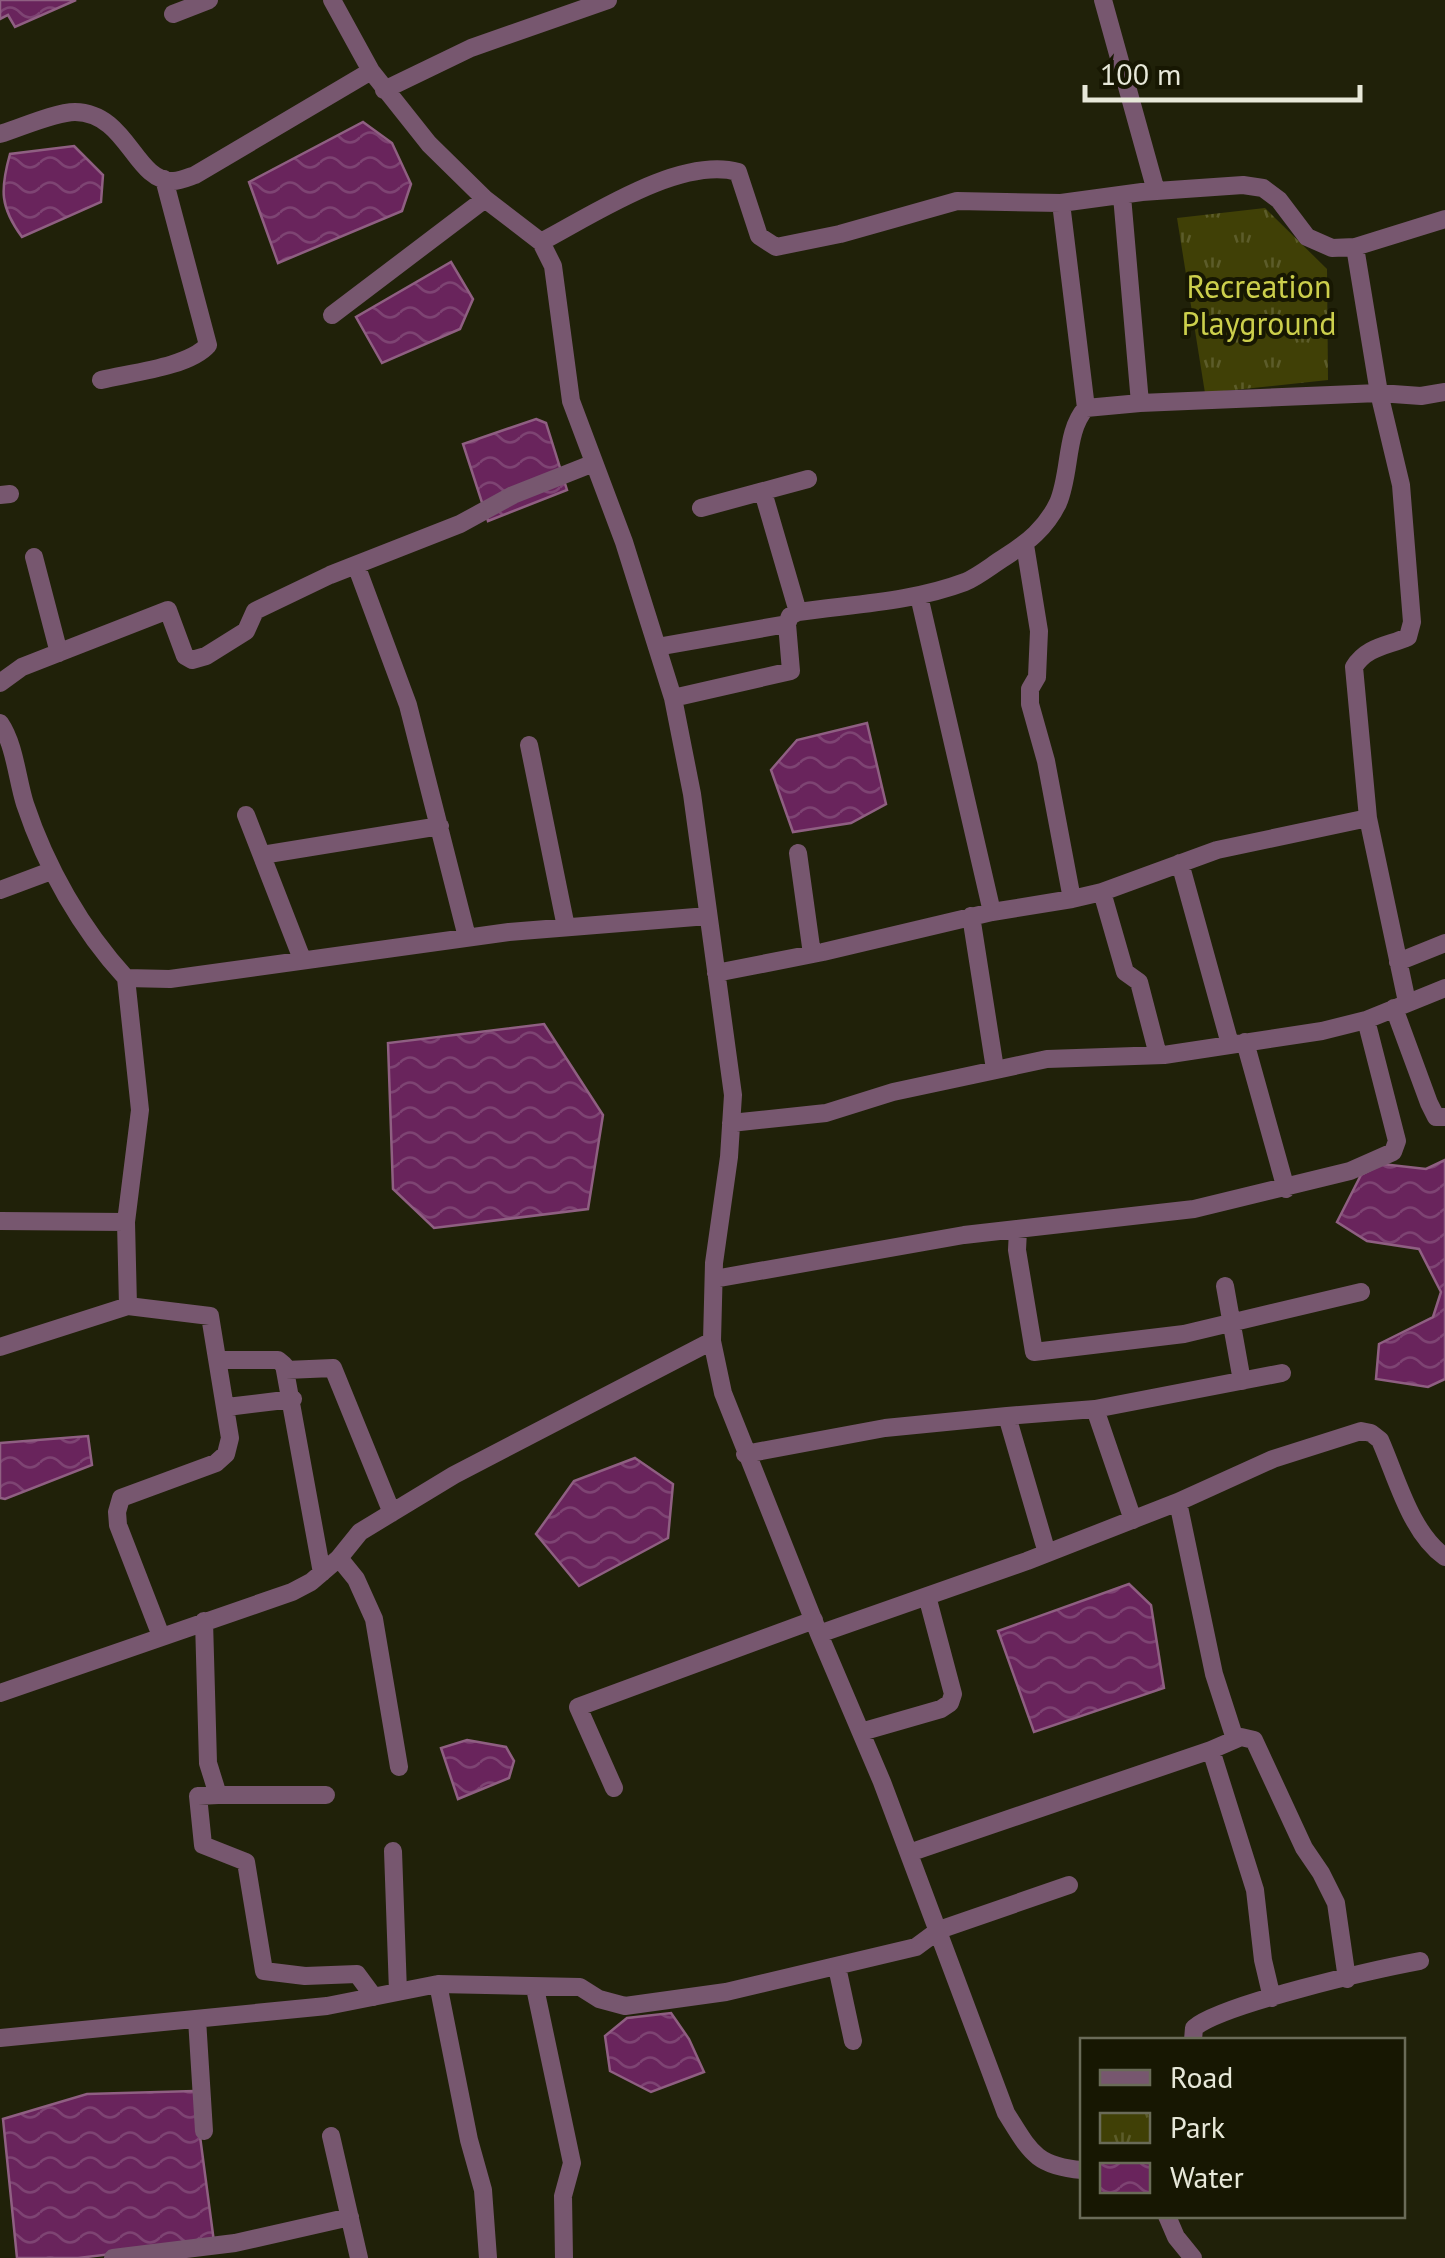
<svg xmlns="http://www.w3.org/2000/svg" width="1445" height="2258" viewBox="0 0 1445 2258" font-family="'PT Sans',sans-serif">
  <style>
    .park { fill: url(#park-tufts) }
    .water { fill: url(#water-waves); stroke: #8f5f82; stroke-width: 2.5 }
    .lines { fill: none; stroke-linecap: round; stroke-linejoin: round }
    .minor { stroke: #77576f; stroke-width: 18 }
    .labels { text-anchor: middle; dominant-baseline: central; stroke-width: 8; stroke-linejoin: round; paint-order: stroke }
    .park-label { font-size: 32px; fill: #cccf4c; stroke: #171702 }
  </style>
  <defs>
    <pattern id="park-tufts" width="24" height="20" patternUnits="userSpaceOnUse" patternTransform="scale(2.5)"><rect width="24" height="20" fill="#404006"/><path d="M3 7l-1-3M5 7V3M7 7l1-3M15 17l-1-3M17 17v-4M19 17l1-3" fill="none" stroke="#5c5c2a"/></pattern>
    <pattern id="water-waves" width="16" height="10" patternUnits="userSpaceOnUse" patternTransform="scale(2.5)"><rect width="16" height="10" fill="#69245c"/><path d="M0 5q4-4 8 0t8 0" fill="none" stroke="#7e4473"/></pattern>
  </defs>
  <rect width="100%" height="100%" fill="#202109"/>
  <path class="park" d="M1265 208 1327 269 1328 380 1205 393 1177 218Z"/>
  <path class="water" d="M0 0H76L15 27 8 15 0 19Z
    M363 122 392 143 411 184 402 211 278 263 249 182Z
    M74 146 103 175 101 202 22 237C0 207 0 190 10 154Z
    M451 262 473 299 460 329 382 363 356 317Z
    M536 419 546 423 567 490 488 521 463 444Z
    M867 723 886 804 851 823 793 832 771 770 797 740Z
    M544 1024 603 1115 588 1209 434 1228 393 1189 388 1043Z
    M1445 1160V1379L1428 1387 1376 1379 1379 1344 1433 1317 1441 1292 1419 1249 1367 1241 1337 1222 1361 1175 1382 1164 1426 1169Z
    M88 1436 92 1465 5 1499 0 1498V1443Z
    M635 1458 673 1484 668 1538 579 1586 536 1534 574 1481Z
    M1129 1584 1151 1605 1164 1688 1034 1732 998 1631Z
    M467 1740 506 1747 514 1761 509 1778 458 1799 441 1748Z
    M671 2013 689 2039 704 2072 651 2092 610 2071 605 2036 627 2018Z
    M194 2091 214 2242 78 2258H17L3 2119 87 2094Z"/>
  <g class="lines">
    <path class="minor" d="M332 0 371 71 429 144 485 199 541 242 553 266 571 401 624 542 673 698 692 794 733 1095 729 1157 714 1263 712 1341 723 1393 819 1634 882 1782 1006 2113C1030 2151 1035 2166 1082 2170
      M1103 0 1156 191
      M173 14 209 0
      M384 90 471 48 608 0
      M0 134C20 128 55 112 75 112 128 113 134 181 173 181 180 181 189 177 195 175L371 71
      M1122 196 1140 403
      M1061 203 1086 408
      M541 242C591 216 680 156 738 172L759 236 776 247 840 234 957 201 1061 203 1142 192 1243 185 1263 188 1279 200 1307 237 1332 248 1355 247 1445 219
      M1355 247 1379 393 1401 485 1412 622 1408 637C1388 646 1367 646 1354 667L1368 818
      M332 315 485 199
      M101 380C129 373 189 367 208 345L164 179
      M763 492 798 612
      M0 495 10 494
      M701 508 808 479
      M1025 545 1039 631 1037 677 1030 689V704L1046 761 1072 899
      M34 557 59 653
      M356 565 408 705 467 937
      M919 596 992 912
      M657 647 787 624
      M0 683 22 667 168 610 185 656 192 660 206 656 246 631 255 611 330 575 460 524 513 495 594 463
      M673 698 791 671 787 624 790 616 798 612C854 604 912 602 965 582 979 576 992 565 1005 557 1027 543 1046 528 1058 503 1071 473 1065 431 1086 408L1140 403 1379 393 1421 396 1445 392
      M0 723C15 745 17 779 25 804 46 867 81 929 126 978L170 979 509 932 708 916
      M529 745 566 927
      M246 815 302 959
      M798 853 812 954
      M262 855 440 826
      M1180 863 1230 1044
      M0 890 51 871
      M1102 892 1125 972 1139 982 1158 1055
      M971 916 995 1069
      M1398 962 1445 943
      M716 973 823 952 992 912 1072 899 1102 892 1217 850 1368 818 1407 1002
      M126 978 140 1110 126 1222 128 1306 210 1316 230 1438 226 1454 216 1463 121 1498 117 1512 118 1525 161 1636
      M1394 1008 1429 1103 1436 1117H1445
      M1245 1042 1286 1189
      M731 1123 826 1113 893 1092 1047 1059 1164 1055 1322 1031 1366 1020 1445 988
      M0 1221 126 1222
      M1018 1230 1017 1250 1034 1352 1184 1334 1361 1292
      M714 1279 964 1235 1194 1209 1350 1171 1393 1152 1397 1141 1366 1020
      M1225 1286 1242 1381
      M0 1347 128 1306
      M219 1360H278L284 1365 322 1573
      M286 1370 333 1368 392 1513
      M227 1407 293 1399
      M1095 1409 1282 1373
      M745 1454 885 1428 1007 1416
      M1047 1553 1007 1416 1095 1409 1133 1520
      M339 1558 356 1579 374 1619 399 1767
      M204 1621 208 1763 218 1795H326
      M819 1634 1027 1561 1178 1502
      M0 1693 292 1592 311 1582 339 1558 360 1532 454 1475 712 1341
      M861 1732 941 1709 950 1703 953 1694 927 1596
      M1235 1739 1214 1674 1178 1502 1273 1459 1361 1431 1371 1433 1380 1440C1397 1478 1410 1532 1445 1557
      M614 1788 578 1707 814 1620
      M218 1795 198 1796 203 1845 246 1862 264 1971 305 1976 357 1974 374 1997
      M393 1851 398 1992
      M909 1853 1211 1750
      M837 1967 853 2041
      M438 1984 469 2140 483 2190 488 2258
      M535 1988 572 2163 563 2196 564 2258
      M1272 1998 1263 1960 1255 1890 1211 1750 1241 1737 1254 1740 1304 1848 1321 1873 1336 1903 1347 1979
      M197 2019 204 2131
      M0 2038 327 2006 438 1984 580 1987 599 1999 625 2006 726 1992 916 1947 939 1930 1069 1885
      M1193 2040 1194 2028C1222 2004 1377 1969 1420 1961
      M331 2136 359 2258
      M1167 2216 1176 2237 1193 2258
      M113 2258 235 2243 350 2217"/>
  </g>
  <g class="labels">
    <g class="park-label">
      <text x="1259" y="286">Recreation<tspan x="1259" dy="37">Playground</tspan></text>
    </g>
  </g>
  <rect x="1080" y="2038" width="325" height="180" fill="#171702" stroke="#6a6b58" stroke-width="2.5"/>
  <rect x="1100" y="2070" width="50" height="15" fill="#77576f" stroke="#6a6b58" stroke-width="2.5"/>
  <text x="1170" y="2088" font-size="30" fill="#e7e8d9">Road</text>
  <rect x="1100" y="2113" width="50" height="30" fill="url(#park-tufts)" stroke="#6a6b58" stroke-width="2.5"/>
  <text x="1170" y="2138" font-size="30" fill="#e7e8d9">Park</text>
  <rect x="1100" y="2163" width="50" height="30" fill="url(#water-waves)" stroke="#6a6b58" stroke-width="2.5"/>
  <text x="1170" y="2188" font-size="30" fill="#e7e8d9">Water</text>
  <path d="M1085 85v15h275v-15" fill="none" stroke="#e7e8d9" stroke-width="5"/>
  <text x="1100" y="85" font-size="30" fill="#e7e8d9" stroke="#171702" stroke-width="8" paint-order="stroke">100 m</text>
</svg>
